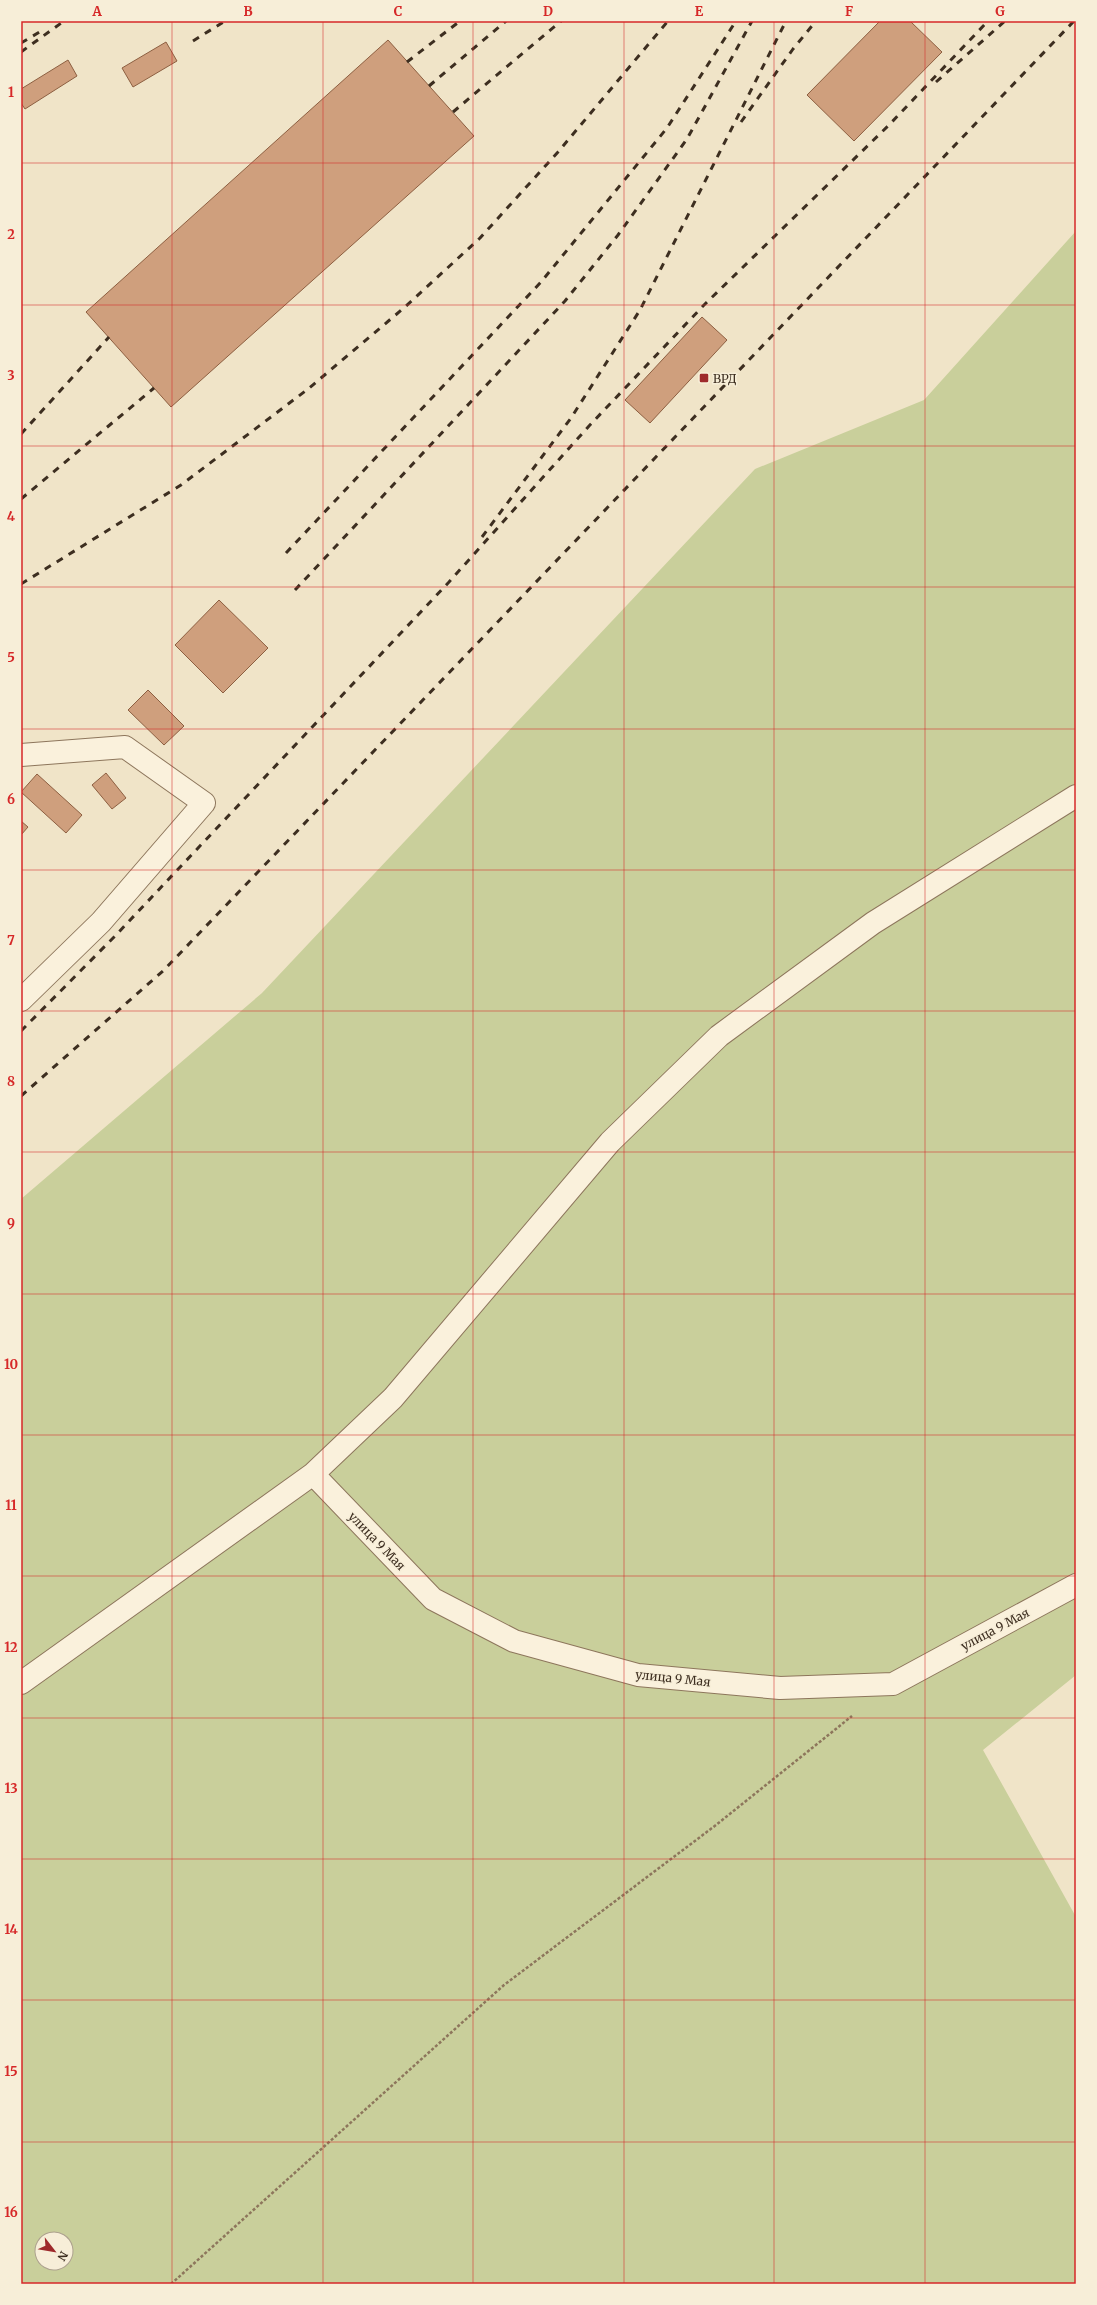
<svg xmlns="http://www.w3.org/2000/svg" width="1097" height="2305" viewBox="0 0 1097 2305" font-family="Merriweather,serif">
  <style>
    .green { fill: #c9cf9b; fill-rule: evenodd }
    .building { fill: #cf9f7d; stroke: #8d5f41 }
    .lines { fill: none; stroke-linecap: round; stroke-linejoin: round }
    .minor-casing { stroke: #8d765c; stroke-width: 24 }
    .path { stroke: #8d765c; stroke-width: 2.5; stroke-dasharray: 3 2; stroke-linecap: butt }
    .minor { stroke: #faf1dc; stroke-width: 22 }
    .rail { stroke: #3d2e20; stroke-width: 3; stroke-dasharray: 7 7; stroke-linecap: butt }
    .grid { fill: none; stroke: #d62828; stroke-width: 1; stroke-opacity: 0.55 }
    .poi-dot { fill: #9e2a2b; stroke: #f7eed8; stroke-width: 1.5 }
    .labels { text-anchor: middle; dominant-baseline: central; stroke-width: 3; stroke-linejoin: round; paint-order: stroke }
    .poi-label { font-size: 12px; fill: #3d2e20; stroke: #f7eed8; text-anchor: start }
    .street-label { font-size: 12px; fill: #3d2e20; stroke: #f7eed8 }
    .neatline { fill: none; stroke: #d62828; stroke-width: 1.5 }
    .grid-label { font-size: 13px; text-anchor: middle; font-weight: bold; fill: #d62828 }
  </style>
  <rect width="100%" height="100%" fill="#f0e4c8"/>
  <path class="green" d="M1076 231V1675L983 1750 1076 1917V2284H21V1199L262 993 755 469 924 400ZM42 2239H66V2263H42Z"/>
  <path class="building" d="M880 21H910L942 52 854 141 807 95Z
    M388 40 474 136 171 407 86 312Z
    M166 42 177 61 133 87 122 68Z
    M68 60 77 76 25 109 21 103V89Z
    M702 317 727 340 650 423 625 400Z
    M219 600 268 648 223 693 175 645Z
    M148 690 184 726 164 745 128 710Z
    M106 773 126 798 112 809 92 785Z
    M37 774 82 815 66 833 21 792Z
    M21 821 28 827 21 835Z"/>
  <g class="lines">
    <defs>
      <path id="minor" d="M21 755 125 747 204 803 101 922 21 1000
        M313 1474 433 1599 514 1641 638 1675 780 1688 893 1684 1076 1585
        M21 1683 313 1474 393 1398 610 1142 719 1036 873 923 1076 796"/>
    </defs>
    <use href="#minor" class="minor-casing"/>
    <path class="path" d="M171 2284 504 1985 716 1825 852 1716"/>
    <use href="#minor" class="minor"/>
    <path class="rail" d="M193 41 225 21
      M21 43 43 30
      M21 52 64 21
      M407 62 460 21
      M936 82 1005 21
      M429 86 506 21
      M453 112 561 21
      M741 122 793 49 816 21
      M21 434 109 337
      M21 499 154 388
      M482 537 571 418 640 310 786 21
      M286 553 541 282 667 128 736 21
      M21 584 181 485 308 389 405 307 480 238 558 152 668 21
      M295 590 565 301 618 235 687 139 752 21
      M21 1031 116 935 449 582 589 426 704 305 889 125 988 21
      M21 1096 163 971 1074 21"/>
  </g>
  <path class="grid" d="M172 21V2284M323 21V2284M473 21V2284M624 21V2284M774 21V2284M925 21V2284M21 163H1076M21 305H1076M21 446H1076M21 587H1076M21 729H1076M21 870H1076M21 1011H1076M21 1152H1076M21 1294H1076M21 1435H1076M21 1576H1076M21 1718H1076M21 1859H1076M21 2000H1076M21 2142H1076"/>
  <rect class="poi-dot" x="699" y="373" width="10" height="10" rx="2"/>
  <g class="labels">
    <g class="poi-label">
      <text x="713" y="378">ВРД</text>
    </g>
    <g class="street-label">
      <text transform="translate(377 1541) rotate(46)">улица 9 Мая</text>
      <text transform="translate(995 1629) rotate(-28)">улица 9 Мая</text>
      <text transform="translate(673 1678) rotate(6)">улица 9 Мая</text>
    </g>
  </g>
  <rect width="1097" height="2305" fill="none" stroke="#f7eed8" stroke-width="44"/>
  <g transform="translate(54 2251) rotate(121)"><circle r="19" fill="#f7eed8" stroke="#ada18e"/>
  <path d="M0-3L7 15L0 10L-7 15Z" fill="#9e2a2b"/>
  <text y="-6" font-size="11" font-weight="bold" text-anchor="middle" fill="#3d2e20">N</text>
  </g>
  <rect x="22" y="22" width="1053" height="2261" class="neatline"/>
  <g class="grid-label">
    <text x="97" y="16">A</text>
    <text x="248" y="16">B</text>
    <text x="398" y="16">C</text>
    <text x="548" y="16">D</text>
    <text x="699" y="16">E</text>
    <text x="849" y="16">F</text>
    <text x="1000" y="16">G</text>
    <text x="11" y="97">1</text>
    <text x="11" y="239">2</text>
    <text x="11" y="380">3</text>
    <text x="11" y="521">4</text>
    <text x="11" y="662">5</text>
    <text x="11" y="804">6</text>
    <text x="11" y="945">7</text>
    <text x="11" y="1086">8</text>
    <text x="11" y="1228">9</text>
    <text x="11" y="1369">10</text>
    <text x="11" y="1510">11</text>
    <text x="11" y="1652">12</text>
    <text x="11" y="1793">13</text>
    <text x="11" y="1934">14</text>
    <text x="11" y="2076">15</text>
    <text x="11" y="2217">16</text>
  </g>
</svg>
